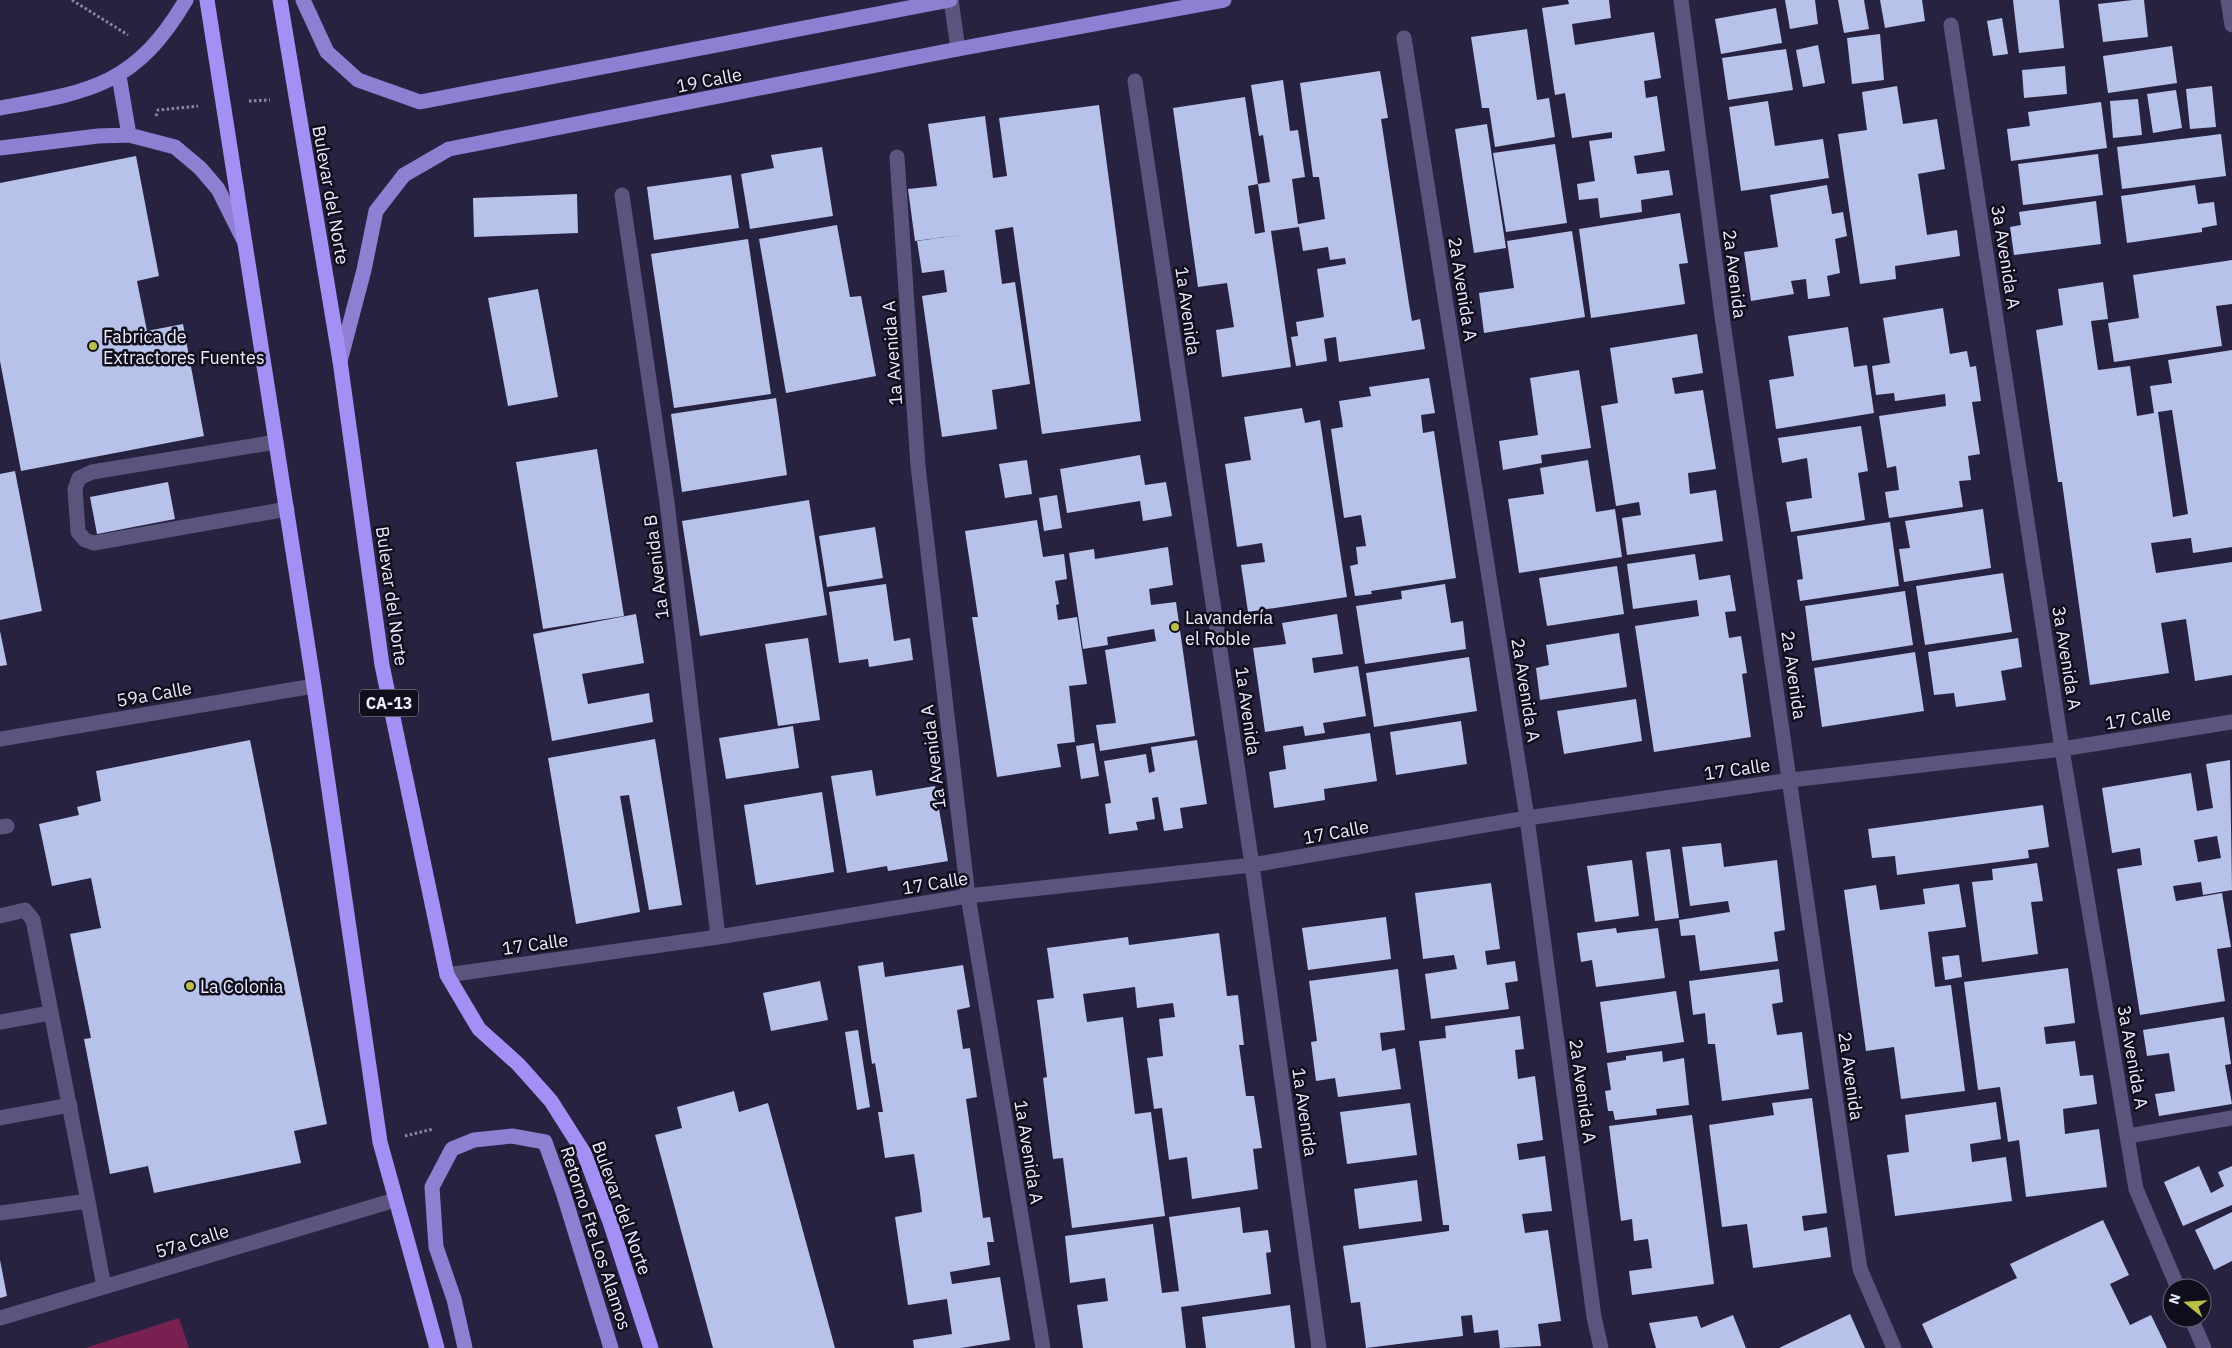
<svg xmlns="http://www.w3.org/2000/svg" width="2232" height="1348" viewBox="0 0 2232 1348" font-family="'IBM Plex Sans',sans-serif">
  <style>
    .green { fill: #782050 }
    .building { fill: #b6c2ea; fill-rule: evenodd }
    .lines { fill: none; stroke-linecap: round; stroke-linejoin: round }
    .path { stroke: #8b87a1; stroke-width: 3; stroke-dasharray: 2.5 2.5; stroke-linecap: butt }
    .minor { stroke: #5b557d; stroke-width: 15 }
    .major { stroke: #8f7fd2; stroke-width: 15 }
    .highway { stroke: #a490f4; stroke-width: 15 }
    .poi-dot { fill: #bbc045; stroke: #110e1c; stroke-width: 2 }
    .labels { text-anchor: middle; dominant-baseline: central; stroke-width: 5; stroke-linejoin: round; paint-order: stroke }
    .shield { fill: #110e1c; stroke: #aaa8bb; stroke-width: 1 }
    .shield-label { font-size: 16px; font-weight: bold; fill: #eceaff }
    .street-label { font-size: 18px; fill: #eceaff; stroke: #110e1c }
    .poi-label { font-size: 18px; fill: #eceaff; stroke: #110e1c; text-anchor: start }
  </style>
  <rect width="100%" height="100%" fill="#282241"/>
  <path class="green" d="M179 1318 189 1348H85Z"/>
  <path class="building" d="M1568 0H1609L1611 18 1572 24 1575 45 1654 32 1661 78 1644 81 1646 98 1657 96 1665 151 1634 156 1637 174 1669 170 1673 195 1641 200 1642 212 1600 218 1598 198 1579 200 1577 184 1595 181 1589 141 1612 138V132L1572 138 1565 93 1555 95 1542 8 1569 4Z
    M1785 0H1815L1818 24 1790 29Z
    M1838 0H1864L1869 29 1844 33Z
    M1880 0H1922L1925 21 1885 28Z
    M2013 0H2059L2064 48 2019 53Z
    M2133 0H2144L2148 37 2103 42 2098 4Z
    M1776 8 1782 43 1721 54 1715 19Z
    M2002 18 2008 54 1993 56 1987 21Z
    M1527 29 1537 100 1549 98 1555 137 1495 147 1489 108H1482L1471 37Z
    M1880 34 1884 80 1852 84 1847 38Z
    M1818 45 1825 83 1803 87 1796 50Z
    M2172 46 2177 83 2108 93 2103 56Z
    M1786 49 1793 90 1728 100 1722 58Z
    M2065 66 2067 94 2024 98 2022 70Z
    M1380 71 1388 118 1381 119 1409 304 1412 321 1420 319 1425 349 1339 362 1336 337 1324 339 1327 361 1296 366 1291 337 1298 336 1296 322 1324 317 1317 269 1346 264 1345 258 1330 260 1328 247 1303 251 1299 227 1271 231 1291 367 1222 377 1216 330 1234 327 1227 283 1198 287 1173 108 1245 97 1258 184 1248 186 1255 234 1265 232 1258 184 1270 182 1263 135 1259 136 1251 85 1283 80 1290 131 1298 130 1305 177 1292 179 1298 224 1325 219 1319 177H1313L1300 83Z
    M1897 86 1903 124 1937 119 1945 169 1918 174 1925 221 1927 235 1957 230 1960 256 1895 266 1896 279 1860 284 1838 134 1867 130 1862 92Z
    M2212 86 2216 127 2190 129 2186 89Z
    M2176 90 2182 128 2153 133 2147 94Z
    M2138 99 2142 135 2113 138 2110 101Z
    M1768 101 1775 146 1823 139 1829 178 1741 191 1729 107Z
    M2101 102 2107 148 2011 161 2007 129 2030 126 2028 112Z
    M1099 105 1141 421 1042 434 1013 227 995 230 1002 284 1015 282 1030 384 992 390 997 429 942 437 922 296 947 292 944 270 922 273 917 241 967 234 915 241 908 189 937 186 928 124 985 116 993 178 1007 176 999 118Z
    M1487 124 1506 248 1474 253 1455 129Z
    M2221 134 2226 176 2122 189 2117 147Z
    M1555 144 1567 223 1506 232 1493 153Z
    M822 147 833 216 750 229 741 174 774 168 771 155Z
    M2098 154 2103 195 2023 205 2018 164Z
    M136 156 159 276 137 281 147 331 183 324 204 436 21 471 0 361V183Z
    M731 175 739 228 654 240 647 187Z
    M1827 185 1832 214 1843 212 1847 236 1835 239 1840 273 1827 276 1830 296 1808 299 1806 279 1791 281 1794 294 1751 301 1744 252 1778 247 1770 195Z
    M2195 185 2198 204 2214 202 2217 225 2202 228V232L2127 243 2121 196Z
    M577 194 578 233 474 237 473 198Z
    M2096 201 2101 244 2014 255 2010 227 2021 225 2019 212Z
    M1680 213 1688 263 1679 264 1685 304 1591 318 1579 229Z
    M837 225 850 297 861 296 876 376 786 393 759 239Z
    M1572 231 1585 317 1484 333 1479 293 1514 288 1507 241Z
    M748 239 771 394 674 408 651 254Z
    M2232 260V304L2216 306 2222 346 2114 362 2108 323 2139 318 2133 275Z
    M2103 282 2108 319 2091 321 2098 370 2130 366 2137 416 2154 413 2150 386 2172 383 2168 360 2232 350V547L2193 553 2191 538 2151 543 2156 573 2232 562V675L2195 681 2186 619 2161 623 2169 673 2090 685 2062 482H2058L2036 330 2063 325 2058 289ZM2172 410 2188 514 2173 517 2158 412Z
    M538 289 558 397 508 406 488 298Z
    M1943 308 1950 354 1967 351 1970 367 1976 366 1981 401 1972 402 1980 454 1968 456 1971 480 1959 481 1963 507 1889 518 1885 492 1899 490 1896 466 1887 468 1879 416 1946 406 1945 394 1895 401 1894 393 1876 395 1872 366 1890 363 1883 318Z
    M1848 327 1854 367 1867 365 1874 413 1776 429 1769 380 1794 376 1788 336Z
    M1697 334 1703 373 1672 378 1675 394 1703 390 1716 469 1688 473 1690 494 1716 490 1723 541 1627 555 1622 518 1641 515 1639 502 1616 506 1601 406 1618 403 1610 348Z
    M1579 370 1591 448 1541 455 1542 463 1503 470 1499 441 1538 435 1530 378Z
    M1429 378 1435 413 1421 415 1423 433 1434 431 1456 578 1371 591 1372 594 1355 596 1350 566 1358 564 1356 547 1366 546 1361 515 1344 518 1331 429 1343 427 1339 401 1371 396 1369 387Z
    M776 398 787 475 682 492 671 414Z
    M1302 408 1305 423 1320 420 1347 597 1248 612 1241 565 1265 562 1262 543 1237 547 1225 464 1251 460 1244 417Z
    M1861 426 1868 471 1858 473 1865 520 1791 532 1786 502 1812 498 1807 458 1782 463 1778 438Z
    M597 449 624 616 543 629 516 462Z
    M1140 455 1145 485 1166 482 1172 516 1143 521 1140 501 1067 513 1060 469Z
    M1027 460 1032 494 1005 498 999 464Z
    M1588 460 1596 512 1615 509 1622 557 1519 573 1508 499 1544 494 1540 468Z
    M15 471 42 611 0 620V474Z
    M168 482 175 519 97 534 90 497Z
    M1057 495 1062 528 1044 531 1039 498Z
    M809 500 827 615 700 636 682 521Z
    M1983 509 1991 568 1904 582 1899 549 1910 548 1905 521Z
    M1037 520 1043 557 1064 554 1067 579 1055 581 1059 604 1056 605 1058 620 1077 617 1087 684 1069 686 1075 742 1057 744 1061 767 997 777 972 617H978L965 531Z
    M1890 522 1899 586 1800 601 1797 580 1803 579 1797 536Z
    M875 527 883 578 827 587 819 536Z
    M1168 547 1173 585 1149 589 1151 605 1176 602 1195 736 1100 751 1096 725 1116 723 1105 650 1156 641 1154 629 1107 637 1108 645 1083 649 1069 553 1094 549 1095 559Z
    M1695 554 1699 580 1730 575 1736 611 1725 612 1729 638 1741 636 1747 673 1742 674 1751 737 1654 752 1635 626 1699 616 1697 600 1633 609 1627 564Z
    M1617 566 1624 614 1547 626 1539 578Z
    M2003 573 2012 632 1925 645 1916 586Z
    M886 584 894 641 910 638 913 660 869 667 868 659 839 663 829 592Z
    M1445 584 1451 623 1463 621 1466 649 1365 664 1356 606 1402 599 1401 591Z
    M1905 591 1913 645 1812 661 1805 606Z
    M636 614 644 663 582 674 588 704 649 693 653 722 552 741 533 634Z
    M1337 614 1343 654 1312 658 1314 673 1358 666 1366 716 1323 723 1325 733 1305 736 1303 726 1265 732 1253 648 1286 644 1282 623Z
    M0 631 7 665 0 666Z
    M1619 633 1627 687 1540 700 1536 668 1549 665 1546 645Z
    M808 638 820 720 778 726 765 644Z
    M2018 638 2022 667 2001 671 2006 700 1956 707 1954 693 1934 695 1928 652Z
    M1915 652 1924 711 1822 727 1814 668Z
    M1469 657 1477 711 1374 727 1366 673Z
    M1636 699 1642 741 1564 754 1557 711Z
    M1461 721 1467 764 1396 775 1390 732Z
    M793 726 799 768 726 779 719 738Z
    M1370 733 1377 781 1324 789 1325 800 1274 808 1269 772 1286 769 1283 746Z
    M655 739 682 905 649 910 629 795 620 796 640 912 576 924 548 758Z
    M250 740 327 1124 294 1131 301 1163 154 1193 148 1166 110 1174 84 1039 91 1038 70 934 101 928 91 878 52 886 39 824 79 815 77 807 101 801 96 771Z
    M1197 740 1207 804 1180 808 1183 828 1164 831 1158 797 1152 798 1155 819 1136 822 1138 830 1109 834 1105 804 1111 803 1104 761 1146 754 1149 773 1155 771 1151 747Z
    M1094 743 1099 776 1081 779 1076 746Z
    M2230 760 2232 890 2203 895 2201 882 2173 886 2176 901 2222 893 2231 947 2217 949 2225 1001 2140 1015 2117 869 2142 865 2140 848 2112 853 2102 788 2191 773 2197 811 2213 808 2206 764ZM2217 836 2221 858 2198 862 2194 840Z
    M872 770 876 796 935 786 948 861 888 871 887 866 847 873 831 776Z
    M822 792 834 872 756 885 744 805Z
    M2043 805 2049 847 2028 850 2029 858 1897 875 1895 856 1872 858 1868 829Z
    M1721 843 1724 867 1777 860 1785 930 1774 932 1778 961 1700 971 1695 935 1681 936 1679 920 1730 912 1728 901 1690 906 1682 847Z
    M1670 849 1679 918 1655 921 1646 852Z
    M1632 860 1639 916 1595 922 1587 866Z
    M2037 863 2043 901 2031 902 2038 954 1982 962 1972 882 1993 880 1992 869Z
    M1491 883 1500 949 1485 951 1487 965 1515 961 1518 981 1505 983 1509 1009 1431 1019 1425 974 1457 969 1454 955 1423 959 1415 893Z
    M1959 884 1966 927 1928 932 1935 987 1951 985 1965 1091 1901 1099 1894 1047 1866 1051 1844 890 1876 885 1880 910 1925 904 1923 889Z
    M1386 917 1391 959 1308 970 1302 928Z
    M1616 928 1617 933 1658 928 1665 978 1596 987 1592 960 1581 962 1577 933Z
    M1219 933 1227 996 1238 995 1244 1045H1239L1246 1096H1254L1262 1148 1253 1149 1258 1189 1192 1199 1187 1157 1169 1160 1162 1108 1154 1109 1147 1058 1163 1056 1159 1019 1175 1017 1173 1003 1137 1008 1135 987 1083 994 1087 1022 1123 1017 1135 1114 1151 1112 1165 1216 1072 1228 1063 1158 1053 1159 1043 1078 1047 1077 1037 1000 1054 998 1047 948 1128 937 1129 945Z
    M1959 955 1962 977 1945 980 1942 957Z
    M883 962 885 977 963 965 970 1007 957 1010 963 1049 970 1048 977 1097 966 1099 983 1218 990 1217 994 1242H987L990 1265 950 1272 952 1284 1000 1277 1010 1340 961 1348H914L913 1340 952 1334 947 1299 908 1305 895 1217 922 1212 920 1193 914 1154 885 1158 878 1112H883L875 1063 872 1064 858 966Z
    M2068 968 2075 1023 2044 1027 2046 1044 2075 1041 2080 1076 2093 1075 2097 1104 2063 1109 2065 1134 2099 1129 2107 1187 2026 1197 2019 1140 2008 1142 2000 1087 1978 1090 1964 982Z
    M1398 969 1405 1030 1380 1033 1382 1051 1395 1048 1401 1089 1338 1097 1335 1078 1316 1081 1311 1042 1317 1041 1309 981Z
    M1779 969 1783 1002 1772 1004 1777 1035 1802 1032 1809 1089 1722 1101 1715 1044H1708L1705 1013 1693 1015 1689 981Z
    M820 981 828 1020 771 1031 763 993Z
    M1676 991 1684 1042 1607 1053 1600 1002Z
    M1520 1016 1524 1049 1515 1050 1518 1079 1535 1076 1543 1140 1517 1144 1519 1160 1545 1156 1552 1211 1522 1214 1525 1233 1548 1230 1561 1321 1538 1324 1541 1346 1500 1348 1498 1330 1474 1333 1472 1315 1461 1316 1463 1336 1366 1348 1360 1302 1351 1303 1343 1246 1449 1231V1225H1443L1419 1041 1446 1038 1445 1026Z
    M2224 1017 2231 1064 2225 1065 2232 1104 2159 1116 2155 1094 2175 1091 2169 1053 2147 1056 2143 1030Z
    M858 1030 870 1107 857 1110 845 1032Z
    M1662 1051 1663 1062 1684 1058 1689 1105 1656 1109 1657 1115 1615 1120 1613 1111H1608L1605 1091 1611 1090 1607 1063 1626 1060V1056Z
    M734 1091 739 1112 768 1103 835 1348H713L655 1135 682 1128 677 1107Z
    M1812 1098 1827 1213 1802 1216 1804 1231 1827 1227 1831 1257 1753 1268 1747 1224 1722 1227 1709 1125 1774 1115 1772 1103Z
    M1996 1102 2001 1139 1970 1144 1972 1162 2006 1157 2012 1201 1895 1216 1887 1155 1909 1152 1905 1115Z
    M1410 1103 1417 1155 1347 1164 1340 1112Z
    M1692 1115 1714 1284 1632 1295 1629 1271 1652 1268 1648 1239 1634 1241 1632 1219 1621 1221 1609 1126Z
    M2199 1166 2211 1193 2224 1186 2218 1172 2232 1166V1205L2183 1226 2164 1182Z
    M1417 1180 1422 1221 1359 1229 1354 1189Z
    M1240 1207 1243 1233 1268 1230 1271 1252 1266 1253 1271 1294 1181 1307 1186 1348H1083L1077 1305 1108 1301 1105 1278 1070 1283 1065 1236 1153 1224 1162 1293 1179 1291 1169 1217Z
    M2232 1212V1261L2214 1270 2195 1230Z
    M2103 1220 2129 1275 2110 1284 2130 1325 2151 1315 2167 1348H1933L1922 1324 2017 1278 2010 1264Z
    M0 1260 7 1296 0 1298Z
    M1290 1305 1295 1348H1206L1202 1317Z
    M1850 1314 1865 1348H1779Z
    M1733 1315 1746 1348H1656L1649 1323 1697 1316 1701 1328Z"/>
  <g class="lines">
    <path class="path" d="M72 0 128 35
      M249 101 270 100
      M156 116 158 110 198 106
      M405 1136 433 1129"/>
    <path class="minor" d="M951 0 958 49
      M1681 0 1722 316 1860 1269 1894 1348
      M2228 0 2232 25
      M1951 25 2062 749 2136 1189 2178 1288
      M1404 38 1527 818 1594 1317 1601 1348
      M1135 81 1252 865 1319 1348
      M897 157 918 466 968 896 1043 1348
      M622 195 667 502 718 937
      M276 442 92 472 79 478 75 489 78 532 85 540 94 543 287 509
      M0 739 314 686
      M0 827 7 826
      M0 916 25 910 33 920 88 1201
      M447 975 718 937 968 896 1252 865 1527 818 1791 780 2062 749 2232 722
      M0 1022 50 1013
      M0 1118 70 1105
      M2128 1136 2232 1118
      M0 1213 88 1201 104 1287
      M0 1318 395 1200
      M2191 1318 2204 1348"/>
    <path class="major" d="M303 0 327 52 358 80 420 102 950 0
      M119 76 129 135
      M0 108C91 92 136 85 186 0
      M0 148 98 136 129 135 175 147 200 168 218 189 243 239
      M340 361 364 270 376 211 404 175 449 149 958 49 1224 0
      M465 1348 454 1299 436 1247 432 1187 452 1149 474 1140 512 1136 545 1142 563 1192 611 1348"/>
    <path class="highway" d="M207 0 314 686 380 1142 437 1348
      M280 0 340 361 382 665 447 975 479 1029 518 1064 551 1101 584 1153 610 1222 651 1348"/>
  </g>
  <g class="poi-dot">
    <circle cx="93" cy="346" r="5"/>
    <circle cx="1175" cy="627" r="5"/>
    <circle cx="190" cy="986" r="5"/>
  </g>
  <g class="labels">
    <rect class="shield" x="360" y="689.5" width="58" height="27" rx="4"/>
    <g class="shield-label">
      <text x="389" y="703">CA-13</text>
    </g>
    <g class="street-label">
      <text transform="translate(709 80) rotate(-11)">19 Calle</text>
      <text transform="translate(331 195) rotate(80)">Bulevar del Norte</text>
      <text transform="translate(2006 257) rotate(81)">3a Avenida A</text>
      <text transform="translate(1735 274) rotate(83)">2a Avenida</text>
      <text transform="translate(1463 289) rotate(81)">2a Avenida A</text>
      <text transform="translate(1188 311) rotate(82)">1a Avenida</text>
      <text transform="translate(892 353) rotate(-94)">1a Avenida A</text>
      <text transform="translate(656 567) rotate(-97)">1a Avenida B</text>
      <text transform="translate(392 596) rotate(82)">Bulevar del Norte</text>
      <text transform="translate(2067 658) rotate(81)">3a Avenida A</text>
      <text transform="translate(1794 675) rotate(82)">2a Avenida</text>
      <text transform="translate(1526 690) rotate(81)">2a Avenida A</text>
      <text transform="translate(154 694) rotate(-10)">59a Calle</text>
      <text transform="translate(1248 711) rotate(82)">1a Avenida</text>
      <text transform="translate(2138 718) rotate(-9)">17 Calle</text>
      <text transform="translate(933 757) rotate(-97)">1a Avenida A</text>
      <text transform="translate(1737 769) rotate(-8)">17 Calle</text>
      <text transform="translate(1336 832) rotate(-10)">17 Calle</text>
      <text transform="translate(935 883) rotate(-9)">17 Calle</text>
      <text transform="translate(535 944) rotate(-8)">17 Calle</text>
      <text transform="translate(2133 1057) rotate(80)">3a Avenida A</text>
      <text transform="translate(1851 1076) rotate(82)">2a Avenida</text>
      <text transform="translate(1583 1091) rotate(82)">2a Avenida A</text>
      <text transform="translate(1305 1112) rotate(82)">1a Avenida</text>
      <text transform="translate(1029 1152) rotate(81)">1a Avenida A</text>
      <text transform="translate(622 1208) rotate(70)">Bulevar del Norte</text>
      <text transform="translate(596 1238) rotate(72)">Retorno Fte Los Alamos</text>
      <text transform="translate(192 1241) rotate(-17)">57a Calle</text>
    </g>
    <g class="poi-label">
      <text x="103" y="336">Fabrica de<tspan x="103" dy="21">Extractores Fuentes</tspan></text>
      <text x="1185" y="617">Lavandería<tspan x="1185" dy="21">el Roble</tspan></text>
      <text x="200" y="986">La Colonia</text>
    </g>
  </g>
  <g transform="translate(2187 1303) rotate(288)"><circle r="24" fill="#110e1c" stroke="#696677"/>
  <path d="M0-4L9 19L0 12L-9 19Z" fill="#bbc045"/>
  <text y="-8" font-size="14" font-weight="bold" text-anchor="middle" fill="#eceaff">N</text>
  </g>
</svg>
